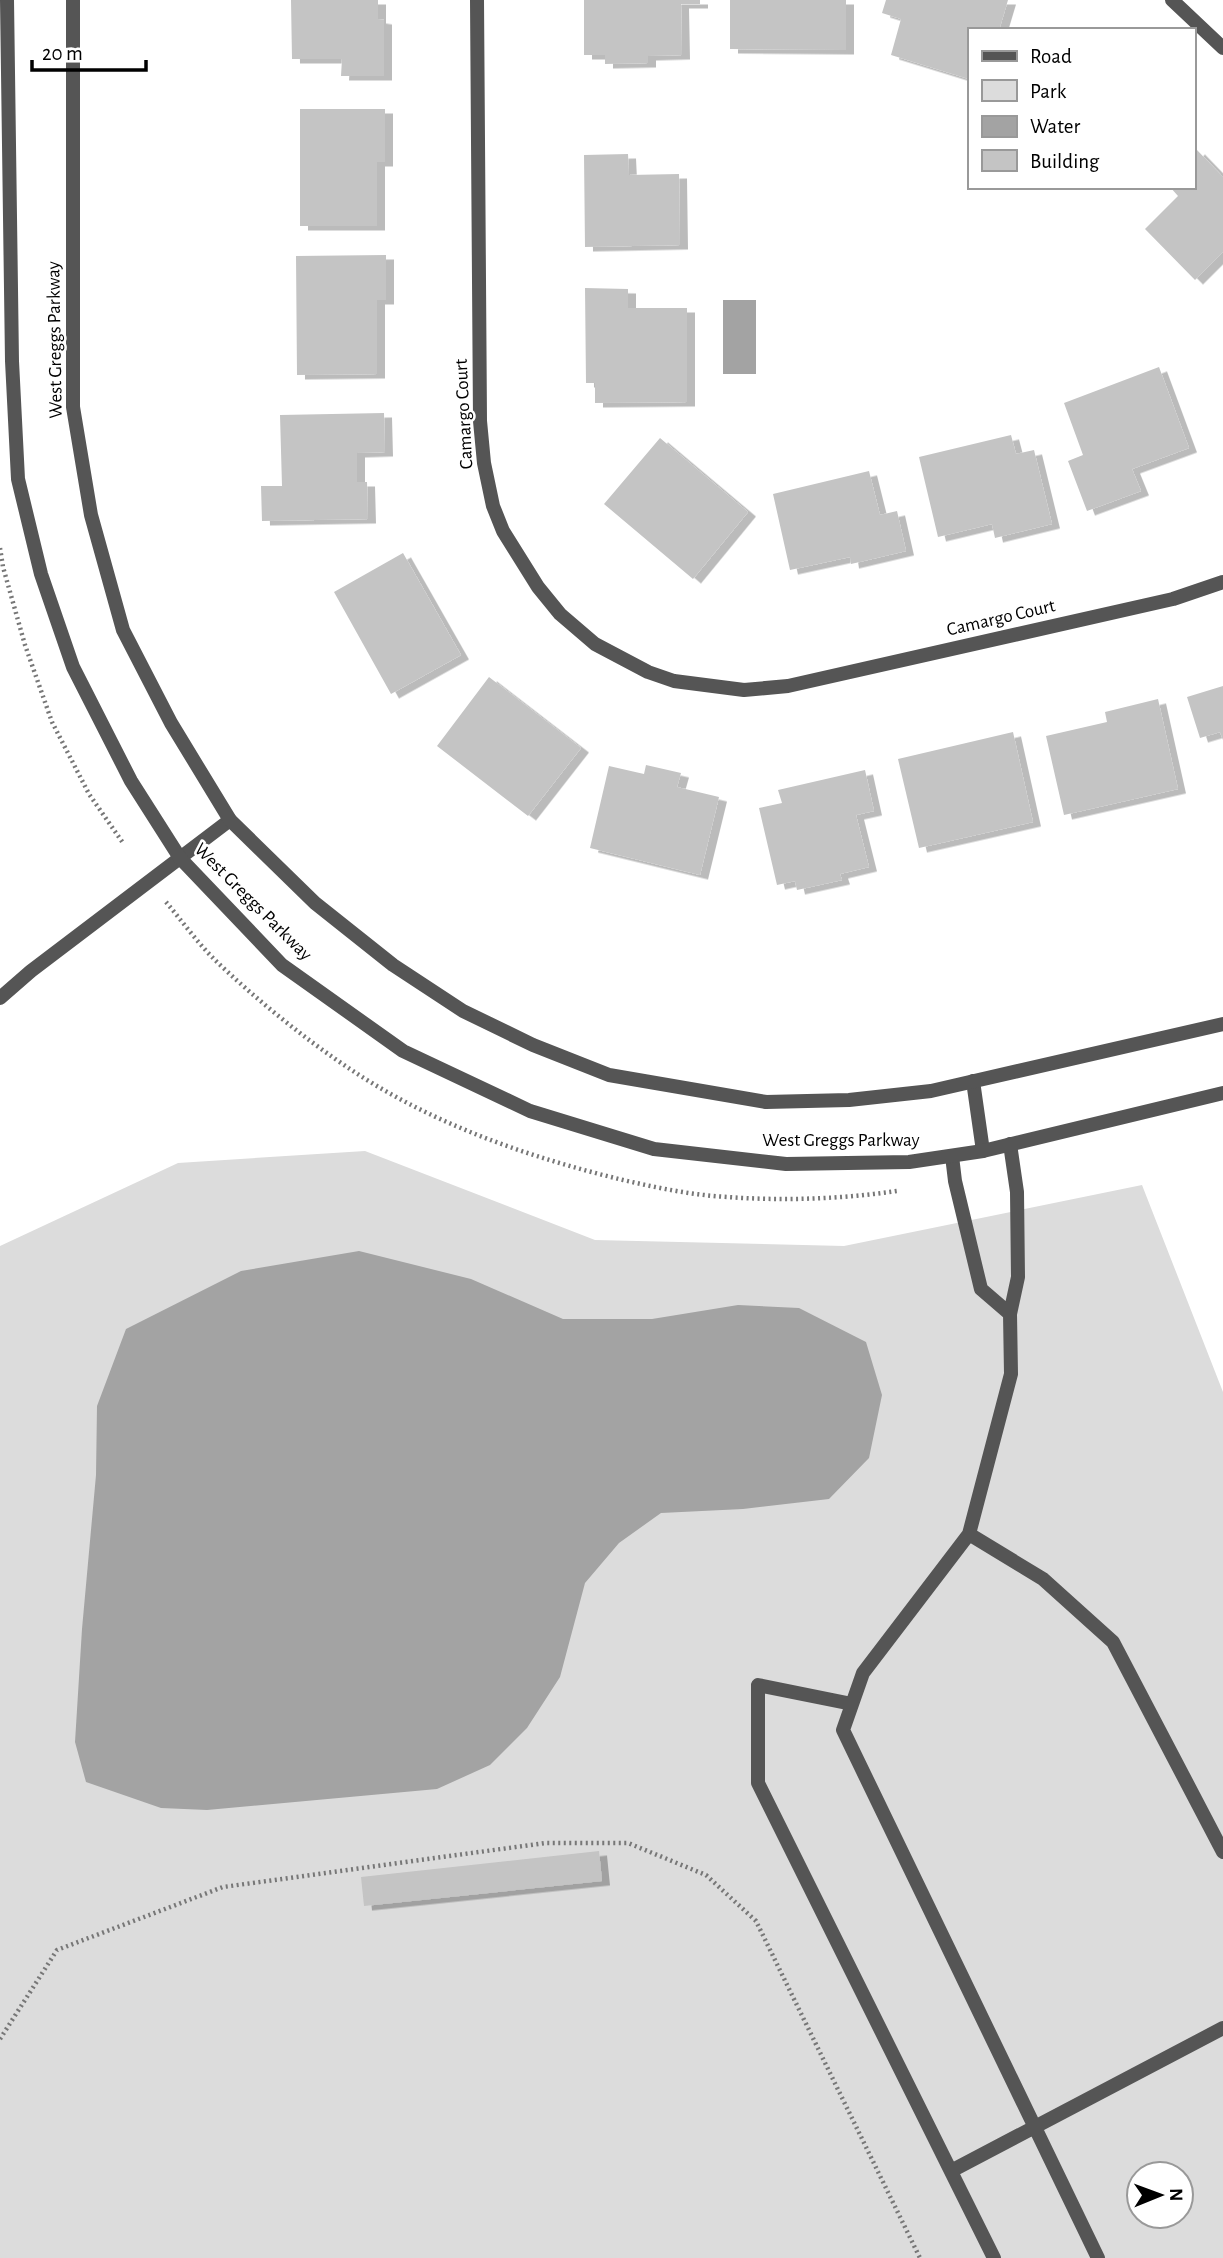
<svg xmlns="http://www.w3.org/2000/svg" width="1223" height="2258" viewBox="0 0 1223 2258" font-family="'Alegreya Sans',sans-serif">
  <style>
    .green { fill: #dcdcdc; fill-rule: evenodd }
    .water { fill: #a3a3a3 }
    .building { fill: #c4c4c4; filter: url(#shadow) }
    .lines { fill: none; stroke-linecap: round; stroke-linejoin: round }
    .path { stroke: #777; stroke-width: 4.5; stroke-dasharray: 2 3.5; stroke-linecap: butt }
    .lane { stroke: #555; stroke-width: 14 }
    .street { stroke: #555; stroke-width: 14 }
    .labels { text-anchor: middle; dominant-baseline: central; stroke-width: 5; stroke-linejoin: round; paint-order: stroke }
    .street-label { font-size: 19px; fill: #000; stroke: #fff }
  </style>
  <defs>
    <filter id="shadow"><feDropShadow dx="8" dy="4.5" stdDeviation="0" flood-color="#0004"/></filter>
  </defs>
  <rect width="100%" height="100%" fill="#fff"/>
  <path class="green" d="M365 1151 595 1240 844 1246 1142 1185 1223 1392V2258H0V1246L178 1163ZM1139 2174H1181V2216H1139Z"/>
  <path class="water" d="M723 300H756V374H723Z
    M359 1251 471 1279 563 1319H652L738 1305 799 1308 866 1342 882 1395 869 1458 829 1499 743 1509 661 1513 619 1543 585 1583 560 1677 527 1728 490 1765 437 1789 207 1810 161 1808 86 1782 75 1742 82 1629 96 1475 97 1406 126 1329 241 1271Z"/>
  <path class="building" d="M291 0H378V19L384 20V76H341L342 59H292Z
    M584 0H700V4H681L682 55 648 56V63L605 64V55H584Z
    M730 0H846V50L730 49Z
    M886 0H1008L999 30H969V79L891 55 901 19 882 13Z
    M300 109H385V162H377V226H300Z
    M1197 150 1223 177V252L1195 280 1145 229 1178 196 1170 187H1193V154Z
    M628 154 629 175 679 174 680 245 585 247 584 155Z
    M386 255V300H377V374L297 375 296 256Z
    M585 288 628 289V308H687V402L595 403V383H586Z
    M1159 367 1189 448 1132 469 1141 491 1087 511 1068 461 1083 455 1064 403Z
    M384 413 385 452 357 453V482H367L368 519 262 521 261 486H282L280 415Z
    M1011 435 1016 454 1034 450 1052 524 995 538 992 524 938 537 919 457Z
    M660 438 748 512 693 579 604 504Z
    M869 471 880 515 897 511 906 551 851 564 850 557 790 570 773 494Z
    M403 553 461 655 391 694 334 592Z
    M489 677 581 748 528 816 437 746Z
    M1223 686V740L1220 732 1200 738 1187 697Z
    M1158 699 1178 789 1064 815 1046 736 1107 722 1105 712Z
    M1013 732 1033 822 919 848 898 759Z
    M646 765 681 773 677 787 719 797 700 875 590 848 609 766 644 774Z
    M865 770 874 811 856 815 869 867 840 874 842 880 797 890 795 881 777 885 759 808 782 803 778 790Z
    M599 1851 602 1881 364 1906 361 1877Z"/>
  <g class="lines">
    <path class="path" d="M0 548 3 567 25 645 52 722 89 794 123 843
      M166 902C182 921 197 942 214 959 252 996 306 1040 350 1069 432 1124 528 1157 623 1180 658 1188 692 1195 727 1197 784 1201 841 1199 897 1191
      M0 2039 57 1950 223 1887 545 1843H628L706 1875 756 1921 920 2258"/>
    <path class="lane" d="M0 998 31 971 230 820
      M973 1081 983 1151
      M1010 1144 1017 1192 1018 1277 1010 1314 1011 1374 969 1534 863 1673 843 1730 1098 2258
      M952 1156 955 1181 981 1289 1010 1314
      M969 1534 1043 1579 1113 1642 1223 1852
      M852 1704 758 1685V1783L994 2258
      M951 2171 1223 2028"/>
    <path class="street" d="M7 0 12 361 18 479 41 574 73 667 131 781 180 858 282 965 403 1051 530 1111 654 1149 786 1164 909 1162 983 1151 1223 1093
      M73 0V407L91 515 123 630 171 723 230 820 315 903 393 965 463 1011 533 1045 609 1075 766 1102 849 1100 931 1091 1223 1024
      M477 0 480 421 484 463 493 506 503 531 538 587 560 614 595 644 648 672 674 681 744 690 788 686 1173 599 1223 582
      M1172 0 1223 48"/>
  </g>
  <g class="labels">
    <g class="street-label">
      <text transform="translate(55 340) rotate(-91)">West Greggs Parkway</text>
      <text transform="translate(464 414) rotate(-93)">Camargo Court</text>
      <text transform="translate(1001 618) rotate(-13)">Camargo Court</text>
      <text transform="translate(253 902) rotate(45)">West Greggs Parkway</text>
      <text x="841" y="1140">West Greggs Parkway</text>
    </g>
  </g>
  <rect x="968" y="28" width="228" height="161" fill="#ffffff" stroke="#999999" stroke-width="2"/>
  <rect x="982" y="51" width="35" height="10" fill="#555555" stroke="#999999" stroke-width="2"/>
  <text x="1030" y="63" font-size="21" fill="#000000">Road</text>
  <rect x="982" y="80" width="35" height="21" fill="#dcdcdc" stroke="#999999" stroke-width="2"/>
  <text x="1030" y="98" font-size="21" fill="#000000">Park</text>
  <rect x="982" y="116" width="35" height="21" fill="#a3a3a3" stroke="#999999" stroke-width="2"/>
  <text x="1030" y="133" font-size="21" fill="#000000">Water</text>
  <rect x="982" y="150" width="35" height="21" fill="#c4c4c4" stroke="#999999" stroke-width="2"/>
  <text x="1030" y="168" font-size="21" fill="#000000">Building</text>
  <g transform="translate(1160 2195) rotate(89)"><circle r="33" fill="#ffffff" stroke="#999999" stroke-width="2"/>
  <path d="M0-5L12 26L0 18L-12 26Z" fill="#000000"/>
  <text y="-10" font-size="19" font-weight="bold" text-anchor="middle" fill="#000000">N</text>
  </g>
  <path d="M32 60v10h114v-10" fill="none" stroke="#000000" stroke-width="3.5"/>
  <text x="42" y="60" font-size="21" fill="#000000" stroke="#ffffff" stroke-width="5" paint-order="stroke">20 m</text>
</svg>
